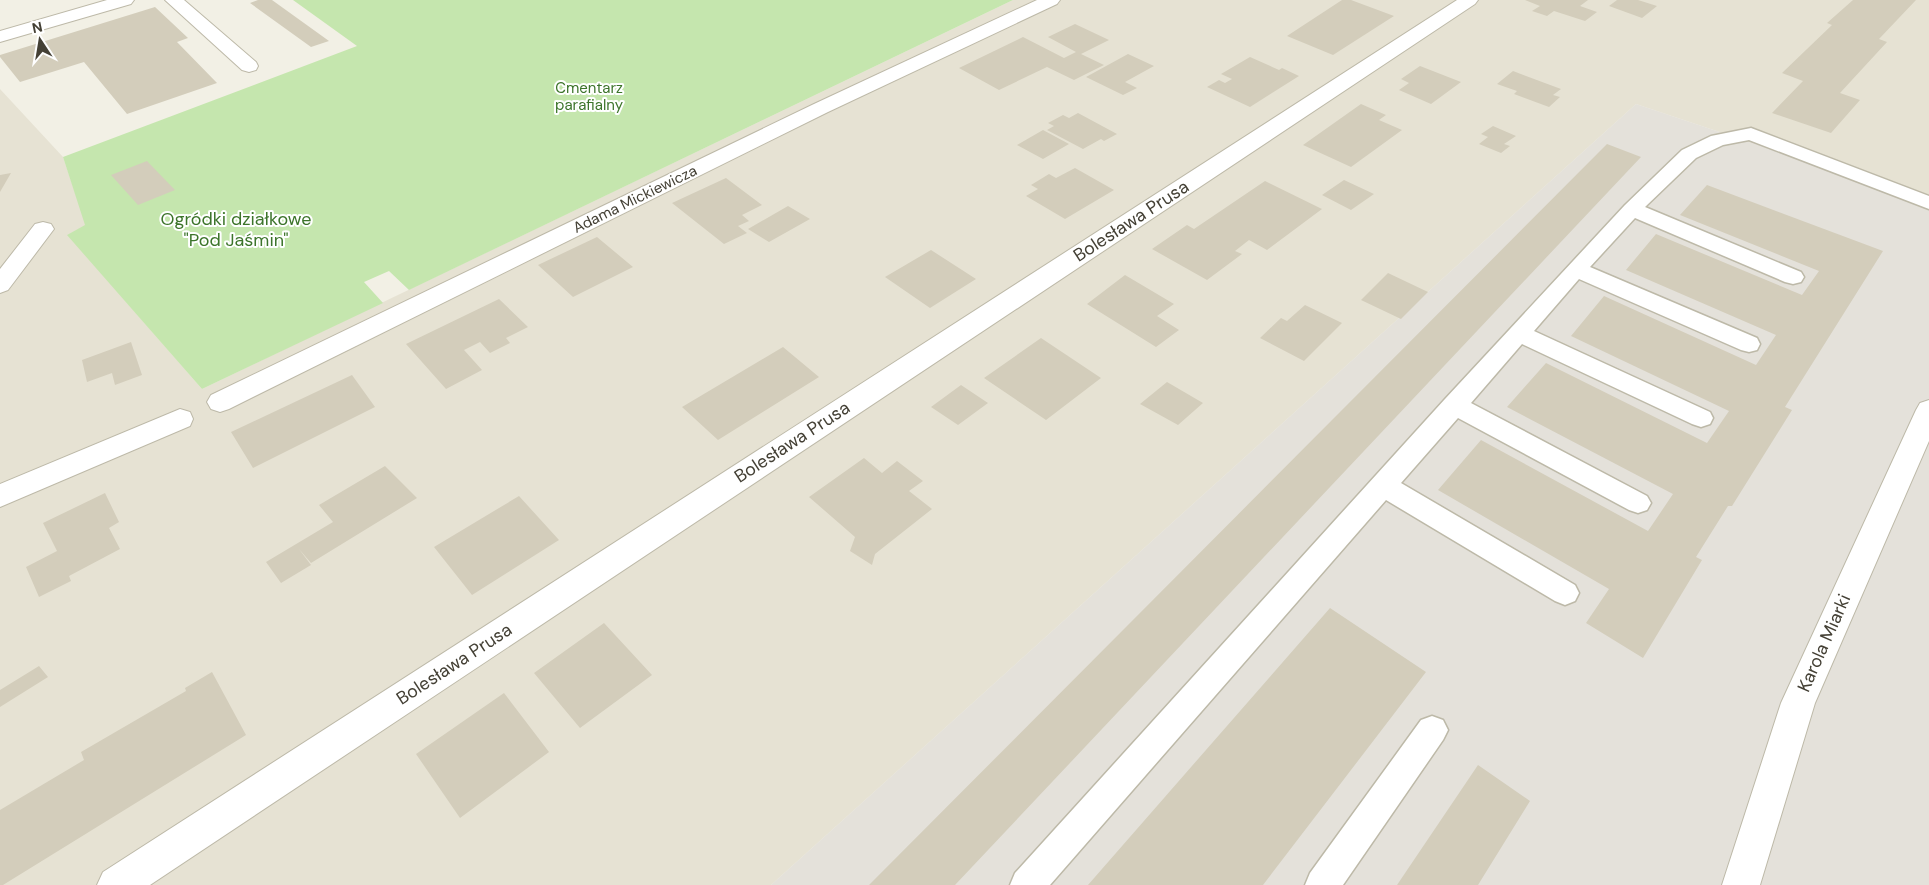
<svg xmlns="http://www.w3.org/2000/svg" width="1929" height="885" viewBox="0 0 1929 885" font-family="'DM Sans',sans-serif">
  <style>
    .residential { fill: #e6e2d3 }
    .industrial { fill: #e4e1da }
    .green { fill: #c5e6ae }
    .building { fill: #d3cdbb }
    .lines { fill: none; stroke-linecap: round; stroke-linejoin: round }
    .lane-casing { stroke: #bdb9a8; stroke-width: 3 }
    .street-casing { stroke: #bdb9a8; stroke-width: 2 }
    .lane { fill: #fff; fill-rule: evenodd }
    .street { fill: #fff; fill-rule: evenodd }
    .labels { text-anchor: middle; dominant-baseline: central; stroke-width: 4; stroke-linejoin: round; paint-order: stroke }
    .far-park-label { font-size: 15px; fill: #3c742a; stroke: #fff }
    .far-street-label { font-size: 15px; fill: #444035; stroke: #fff }
    .park-label { font-size: 18px; fill: #3c742a; stroke: #fff }
    .street-label { font-size: 18px; fill: #444035; stroke: #fff }
  </style>
  <rect width="100%" height="100%" fill="#f2f0e5"/>
  <path class="residential" d="M1013 0H1929V202L1636 104 771 885H0V89L63 157 86 225 68 235 202 389Z"/>
  <path class="industrial" d="M1636 104 1929 202V885H771Z"/>
  <path class="green" d="M293 0H1013L409 290 389 271 364 282 383 303 202 389 67 235 85 225 63 157 357 46Z"/>
  <path class="building" d="M258 0H272L329 41 311 47 250 3Z
    M1342 0H1351L1394 16 1333 55 1287 36Z
    M1525 0H1588L1580 6 1597 12 1585 21 1554 11 1547 16 1532 11 1540 6Z
    M1617 0H1638L1657 6 1642 18 1609 6Z
    M1853 0H1916L1879 39 1887 42 1840 93 1860 100 1831 133 1772 113 1803 81 1782 73 1832 25 1827 23Z
    M155 7 188 38 177 42 217 83 127 114 84 62 20 82 0 57V55Z
    M1075 24 1109 40 1081 54 1104 65 1074 80 1047 67 999 90 959 68 1023 37 1064 58 1076 52 1048 37Z
    M1128 54 1154 66 1125 82 1137 88 1123 95 1086 77Z
    M1250 57 1279 70 1282 68 1299 76 1250 107 1207 87 1219 80 1225 83 1232 79 1221 74Z
    M1420 66 1461 82 1431 104 1399 90 1409 83 1401 79Z
    M1513 71 1561 89 1553 95 1560 97 1549 107 1514 94 1517 91 1497 84Z
    M1361 104 1386 115 1379 120 1402 130 1351 167 1303 145Z
    M1078 113 1117 134 1104 141 1101 139 1083 149 1047 130 1054 126 1048 123 1063 115 1069 118Z
    M1493 126 1516 136 1504 144 1510 146 1501 153 1479 144 1488 137 1481 134Z
    M1043 130 1069 144 1043 159 1017 145Z
    M1607 144 1641 157 955 885H869Z
    M147 161 175 190 138 205 111 175Z
    M1075 168 1114 190 1065 219 1026 196 1038 189 1031 185 1049 174 1056 178Z
    M11 173 0 192V175Z
    M726 178 762 205 742 215 749 221 738 226 747 233 724 244 672 203Z
    M1344 180 1374 194 1351 210 1322 195Z
    M1265 181 1322 209 1267 250 1249 240 1235 251 1242 254 1207 280 1152 249 1187 225 1194 229Z
    M1707 185 1883 251 1785 407 1792 410 1732 506H1728L1696 557 1702 560 1643 658 1586 623 1609 589 1438 490 1481 440 1648 531 1673 494 1507 407 1546 363 1707 443 1729 411 1571 336 1604 296 1756 365 1776 335 1626 270 1656 234 1802 295 1819 271 1680 215Z
    M788 206 810 219 769 242 748 229Z
    M597 237 633 267 573 297 538 265Z
    M931 250 976 279 930 308 885 277Z
    M1388 273 1428 292 1401 319 1361 300Z
    M1125 275 1174 304 1157 316 1179 330 1156 347 1087 304Z
    M499 299 528 327 506 338 510 343 490 353 480 342 464 350 482 370 446 389 406 344Z
    M1305 305 1342 323 1304 361 1260 338 1281 318 1287 321Z
    M1041 338 1101 378 1046 420 984 378Z
    M131 342 142 375 115 385 112 373 87 382 82 360Z
    M783 347 819 377 718 440 682 407Z
    M352 375 375 407 253 468 231 432Z
    M1167 382 1203 403 1178 425 1140 404Z
    M961 385 988 403 958 425 931 407Z
    M864 458 882 473 897 461 923 481 909 491 932 509 875 554 872 565 850 551 855 537 809 497Z
    M385 466 417 498 311 563 299 549 311 565 281 583 266 562 333 522 319 505Z
    M105 493 119 522 109 528 120 549 69 576 71 581 39 597 26 567 57 551 43 523Z
    M519 496 559 540 472 595 434 547Z
    M1330 608 1426 672 1263 885H1088Z
    M604 623 652 675 580 728 534 673Z
    M39 666 48 677 0 707V690Z
    M212 672 246 735 3 885H0V810L84 760 81 752 186 691 185 688Z
    M504 693 549 752 460 818 416 754Z
    M1478 765 1530 801 1478 885H1397Z"/>
  <g class="lines">
    <defs>
      <path id="lane" d="M1751 128 1929 196V209L1749 140 1723 145 1696 158 1645 207 1801 272 1804 277 1801 282 1793 284 1785 282 1635 218 1590 267 1757 338 1760 344 1757 350 1749 352 1741 350 1579 279 1534 331 1710 412 1713 418 1710 424 1701 427 1692 424 1522 344 1471 403 1647 496 1651 503 1647 510 1638 513 1629 510 1458 418 1401 483 1575 585 1579 593 1575 601 1565 605 1555 601 1386 500 1050 885H1010L1015 873 1445 399 1625 205 1682 150 1711 136Z
        M1432 716 1443 720 1448 730 1443 740 1343 885H1305L1310 873 1421 720Z"/>
      <path id="street" d="M107 0H134L131 4 0 42V31Z
        M165 0H184L256 62 258 66 256 70 249 72 242 70Z
        M1037 0H1060L1057 4 828 112 229 409 220 412 211 409 207 402 211 395 814 104Z
        M1457 0H1478L1475 4 150 885H97L103 872Z
        M43 222 51 224 54 229 8 290 0 293V269L35 224Z
        M1929 400V441L1815 703 1760 885H1722L1781 703 1916 410 1920 403Z
        M180 409 190 412 193 419 190 426 0 507V484Z"/>
    </defs>
    <use href="#lane" class="lane-casing"/>
    <use href="#street" class="street-casing"/>
    <use href="#lane" class="lane"/>
    <use href="#street" class="street"/>
  </g>
  <g class="labels">
    <g class="far-park-label">
      <text x="589" y="88">Cmentarz<tspan x="589" dy="17">parafialny</tspan></text>
    </g>
    <g class="far-street-label">
      <text transform="translate(635 199) rotate(-26)">Adama Mickiewicza</text>
    </g>
    <g class="park-label">
      <text x="236" y="219">Ogródki działkowe<tspan x="236" dy="21">"Pod Jaśmin"</tspan></text>
    </g>
    <g class="street-label">
      <text transform="translate(1131 221) rotate(-33)">Bolesława Prusa</text>
      <text transform="translate(792 442) rotate(-33)">Bolesława Prusa</text>
      <text transform="translate(1824 643) rotate(-66)">Karola Miarki</text>
      <text transform="translate(454 664) rotate(-33)">Bolesława Prusa</text>
    </g>
  </g>
  <g transform="translate(40 40) rotate(348)" stroke="#ffffff" stroke-width="4" paint-order="stroke">
  <path d="M0-4L9 19L0 12L-9 19Z" fill="#444035"/>
  <text y="-8" font-size="14" font-weight="bold" text-anchor="middle" fill="#444035">N</text>
  </g>
</svg>
